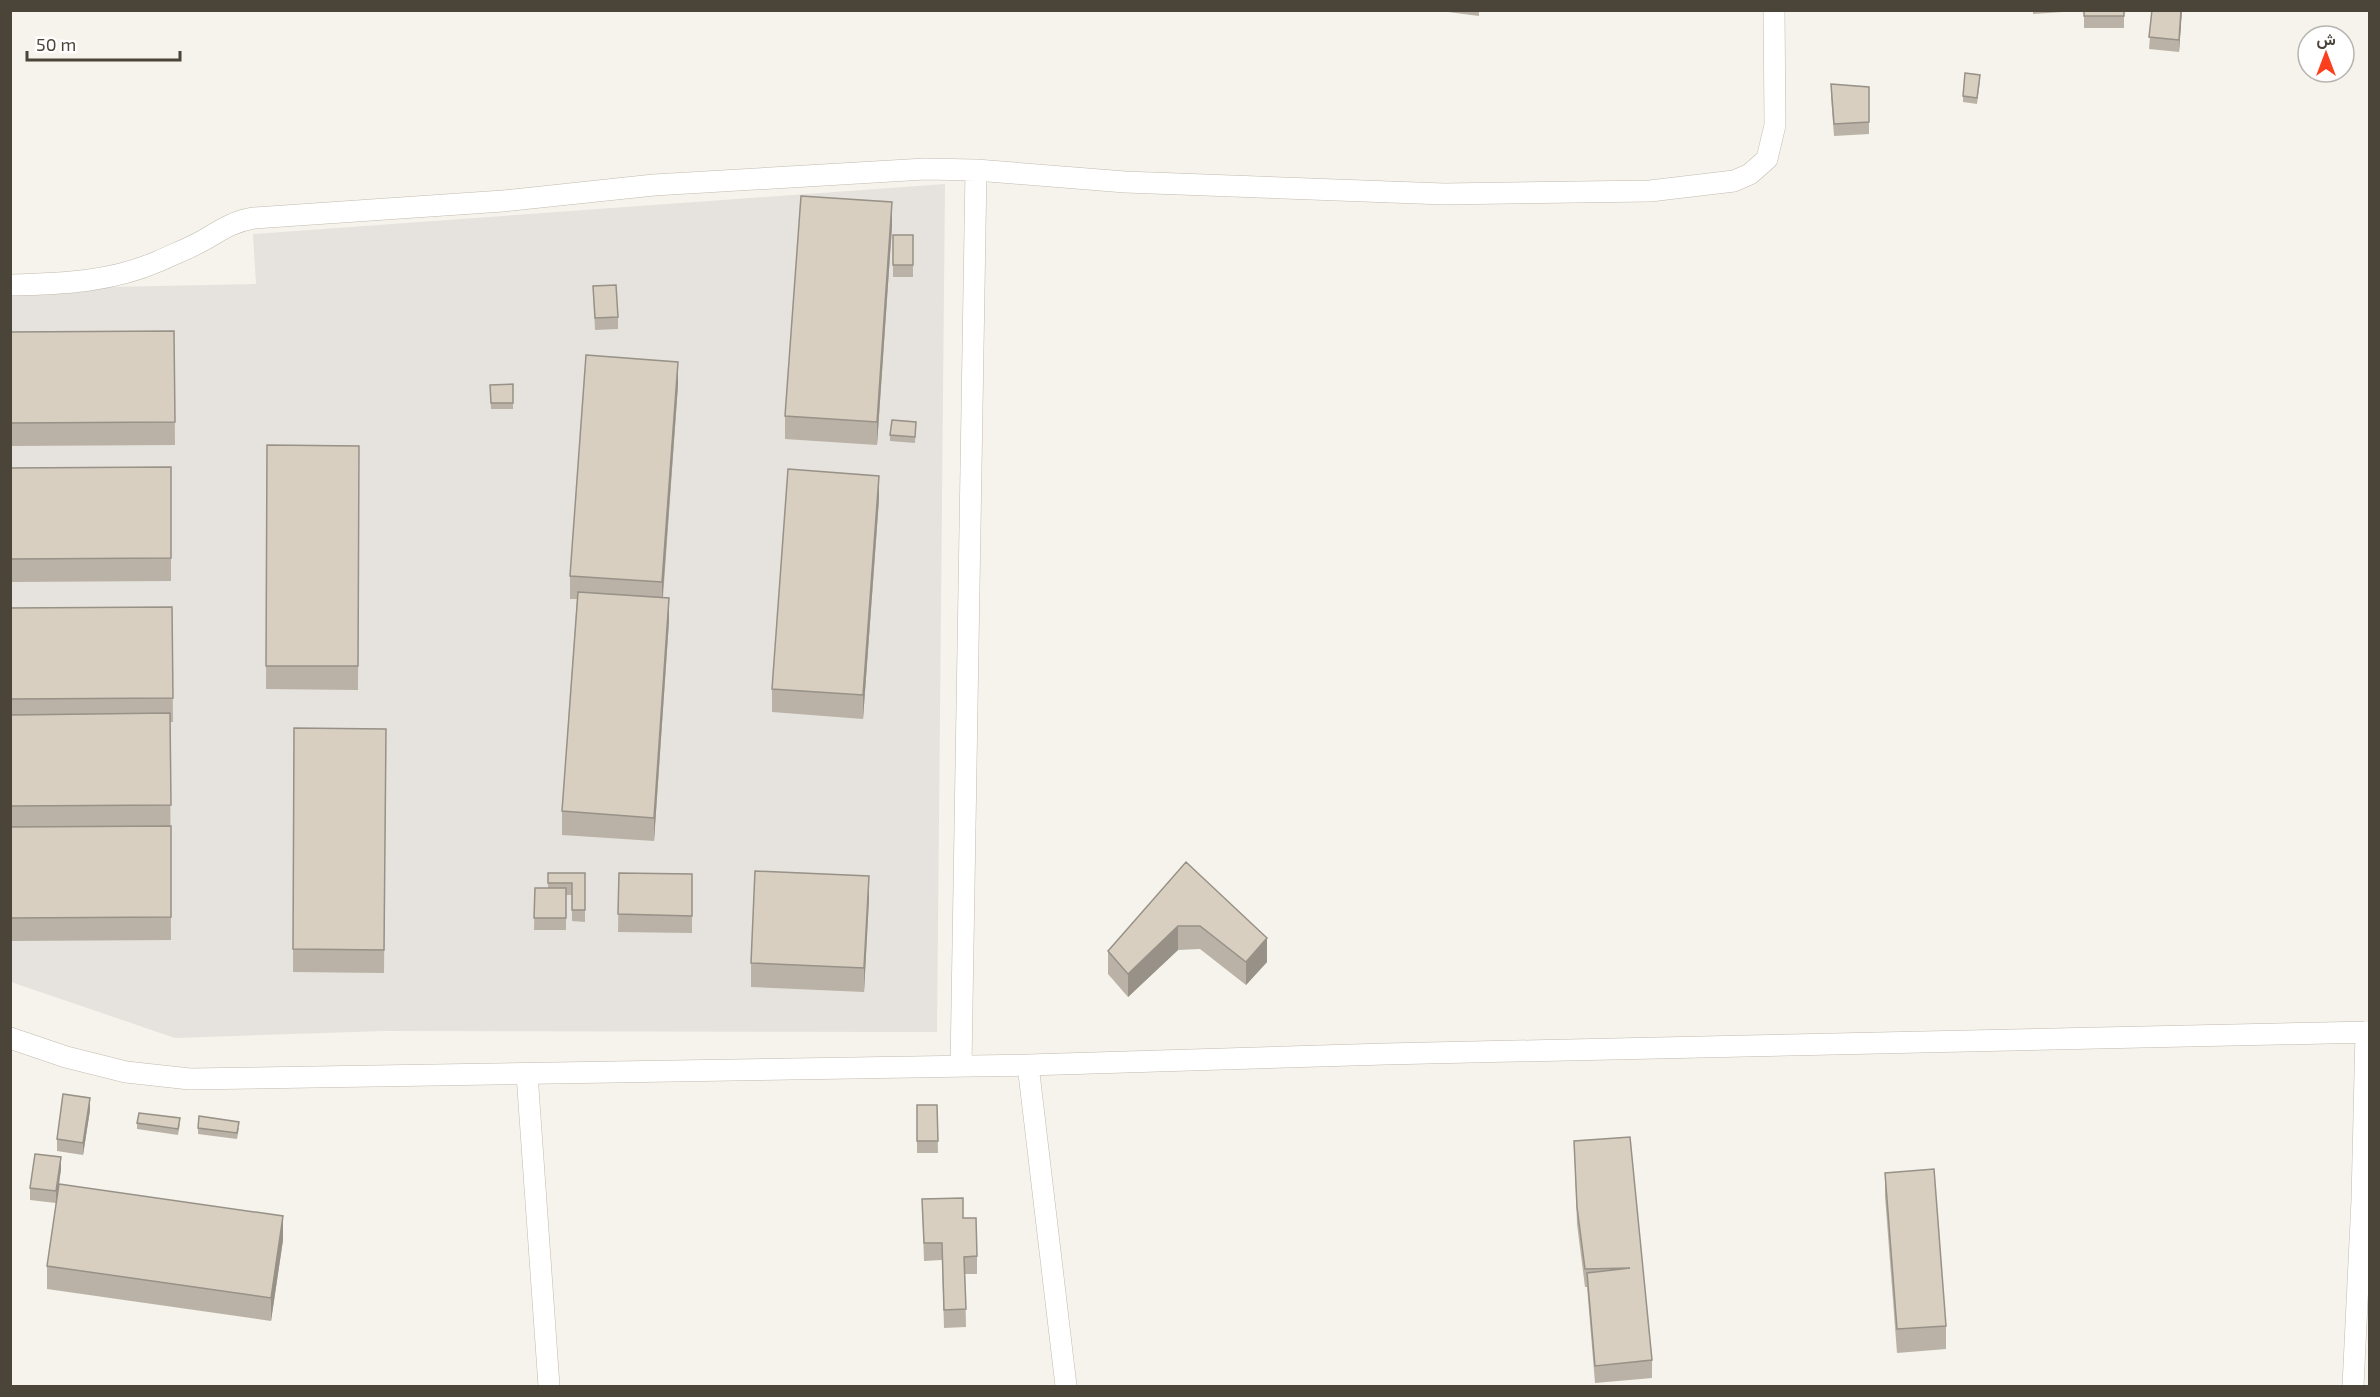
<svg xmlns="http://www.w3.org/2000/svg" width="2380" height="1397" viewBox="0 0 2380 1397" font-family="'Exo 2',Vazirmatn,sans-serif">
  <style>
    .industrial { fill: #e6e2dd }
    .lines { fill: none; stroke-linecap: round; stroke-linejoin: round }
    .street-casing { stroke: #c2bbae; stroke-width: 22 }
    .street { stroke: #fff; stroke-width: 21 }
    .wall { fill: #bab2a6 }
    .shaded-wall { fill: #979187 }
    .building { fill: #d8cfc1; stroke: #979187; stroke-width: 1.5 }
  </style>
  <rect width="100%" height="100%" fill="#f6f3ec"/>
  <path class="industrial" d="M945 184 937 1032 384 1031 175 1038 11 982V289L256 284 253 234Z"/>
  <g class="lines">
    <defs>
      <path id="street" d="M10 285C61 284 112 282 159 261 174 254 190 248 204 240 221 230 234 221 254 218L503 201 654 185 925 169 976 170 1125 182 1444 194 1650 191 1734 181 1750 174 1767 159 1775 125 1774 10
        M10 1038 66 1057 126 1072 190 1079 1028 1065 1385 1054 2370 1032
        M1028 1065 1066 1386
        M961 1066 976 170
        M527 1074 549 1386
        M2353 1386 2362 1200 2366 1032"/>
    </defs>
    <use href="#street" class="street-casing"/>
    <use href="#street" class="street"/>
  </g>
  <path class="wall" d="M1433 10H1479V16Z
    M2033 10H2063V12L2033 14Z
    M2084 10H2124V28H2084Z
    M2152 10H2182L2179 52 2149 49Z
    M1980 81 1977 104 1963 102V96Z
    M1831 84 1869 87V134L1834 136 1831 96Z
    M892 226 877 445 785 439V416Z
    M893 235H913V277H893Z
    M593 286 618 317V329L595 330Z
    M174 331 175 445 10 446V332Z
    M513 384V409H491L490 385Z
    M678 385 663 598 669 621 654 841 562 835V811L577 599H570V576Z
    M916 422 915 443 890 441V435Z
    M267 445 359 446 358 690 266 689Z
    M171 467V581L10 582V468Z
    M879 499 863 719 772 712V689Z
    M172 607 173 722H170L171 940 10 941V608Z
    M294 728 386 729 384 973 293 972Z
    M1186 862 1267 962 1246 985 1200 949 1178 950 1128 997 1108 974V951Z
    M548 873H585V922L572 921V895H566V930H534L535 888H548Z
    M619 873 692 874V933L618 932Z
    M869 899 864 992 751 987V963Z
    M917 1105H937L938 1153H917Z
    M90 1110 83 1155 57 1151V1139Z
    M137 1123 180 1124 178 1135 137 1129Z
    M198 1128H239L237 1139 198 1134Z
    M1630 1137 1652 1360V1378L1595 1383 1587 1287H1585L1577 1224 1574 1141Z
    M61 1169 59 1185 283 1240 271 1321 47 1289V1266L56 1203 30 1200V1188Z
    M1885 1173 1946 1326V1349L1897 1353 1885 1196Z
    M922 1199 963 1218 977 1256V1274H965L966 1327 944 1328 942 1260 924 1261Z"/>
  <path class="shaded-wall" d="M2181 10H2182L2179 52V40Z
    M892 202V226L877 445V422Z
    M678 362V385L662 605V582Z
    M879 476V499L863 719V695Z
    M669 598V621L654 841V818Z
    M869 876V899L864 992V968Z
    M1178 926V950L1128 997V974Z
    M1267 938V962L1246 985V962Z
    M90 1098V1110L83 1155V1143Z
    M61 1157V1169L56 1203V1191Z
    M283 1216V1240L271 1321V1298Z"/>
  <path class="building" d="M2084 10H2124V16H2084Z
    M2152 10H2181L2179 40 2149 37Z
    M1965 73 1980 75 1977 98 1963 96Z
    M1831 84 1869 87V122L1834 124Z
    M801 196 892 202 877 422 785 416Z
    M893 235H913V265H893Z
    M616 285 618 317 595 318 593 286Z
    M174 331 175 422 10 423V332Z
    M586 355 678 362 662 582 570 576Z
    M513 384V403H491L490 385Z
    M892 420 916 422 915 437 890 435Z
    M267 445 359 446 358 666H266Z
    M171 467V558L10 559V468Z
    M788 469 879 476 863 695 772 689Z
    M578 592 669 598 654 818 562 811Z
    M172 607 173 698 10 699V608Z
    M170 713 171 805 10 806V715Z
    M294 728 386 729 384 950 293 949Z
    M171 826V917L10 918V827Z
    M1186 862 1267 938 1246 962 1200 926H1178L1128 974 1108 951Z
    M755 871 869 876 864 968 751 963Z
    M548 873H585V910H572V883H548Z
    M619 873 692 874V916L618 914Z
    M535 888H566V918H534Z
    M63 1094 90 1098 83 1143 57 1139Z
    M917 1105H937L938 1141H917Z
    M139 1113 180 1118 178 1129 137 1123Z
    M199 1116 239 1122 237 1133 198 1128Z
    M1630 1137 1652 1360 1595 1366 1587 1273 1630 1268 1585 1269 1577 1207 1574 1141Z
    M35 1154 61 1157 56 1191 30 1188Z
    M1934 1169 1946 1326 1897 1329 1885 1173Z
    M59 1184 283 1216 271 1298 47 1266Z
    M963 1198V1218H976L977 1256 964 1257 966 1309 944 1310 942 1243H924L922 1199Z"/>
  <rect width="2380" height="1397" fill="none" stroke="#4b4439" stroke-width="24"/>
  <g transform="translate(2326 54)"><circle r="28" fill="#ffffff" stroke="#b7b4b0" stroke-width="1.5"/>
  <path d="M0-4.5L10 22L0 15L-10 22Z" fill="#fc3f1d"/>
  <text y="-9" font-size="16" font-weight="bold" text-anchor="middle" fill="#4b4439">ش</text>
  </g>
  <path d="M27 51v9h153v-9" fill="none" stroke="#4b4439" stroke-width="3"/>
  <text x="36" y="51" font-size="18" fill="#4b4439" stroke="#ffffff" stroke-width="4.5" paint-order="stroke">50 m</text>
</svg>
